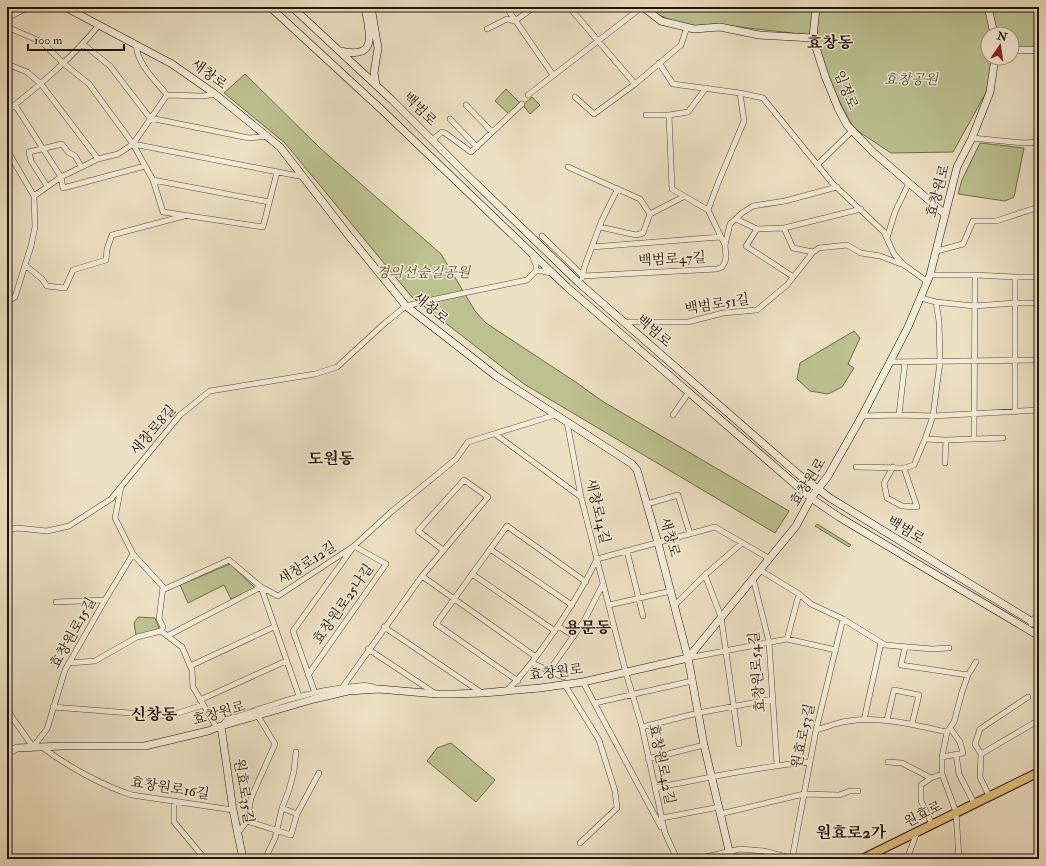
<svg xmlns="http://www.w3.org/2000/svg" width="1046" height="866" viewBox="0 0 1046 866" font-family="'IM FELL Double Pica','Noto Serif KR',serif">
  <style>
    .green { fill: #bcc190; stroke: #6e6a4e }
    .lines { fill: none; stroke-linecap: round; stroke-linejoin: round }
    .street-casing { stroke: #534639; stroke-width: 6 }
    .secondary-casing { stroke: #20130b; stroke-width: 8 }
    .primary-casing { stroke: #20130b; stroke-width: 10 }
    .street { stroke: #f3ebd7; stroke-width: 5 }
    .secondary { stroke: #f3ebd7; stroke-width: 7 }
    .primary { stroke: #e6c081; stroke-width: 8 }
    .street-bridge-casing { stroke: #534639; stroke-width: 6; stroke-linecap: butt }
    .street-bridge { stroke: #f3ebd7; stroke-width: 5 }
    .labels { text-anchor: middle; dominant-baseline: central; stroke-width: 3; stroke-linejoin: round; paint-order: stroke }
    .street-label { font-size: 14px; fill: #20130b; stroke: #f3ebd7 }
    .park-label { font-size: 14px; font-style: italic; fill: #57503a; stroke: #f3ebd7 }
    .quarter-label { font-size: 16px; font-weight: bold; fill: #20130b; stroke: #f3ebd7 }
  </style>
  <rect width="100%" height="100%" fill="#ece0c2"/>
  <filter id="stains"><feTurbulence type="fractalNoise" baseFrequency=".005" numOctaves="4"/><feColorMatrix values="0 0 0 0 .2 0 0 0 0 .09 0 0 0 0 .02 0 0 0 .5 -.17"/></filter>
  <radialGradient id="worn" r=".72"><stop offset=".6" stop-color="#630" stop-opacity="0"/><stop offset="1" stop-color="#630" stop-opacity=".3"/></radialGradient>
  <path class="green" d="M650 7H1039V48H1012V34H988V58H993L987 91 953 152 891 153 855 129 851 123 838 99 810 35 721 25 694 26 676 22 656 14Z
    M245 74 321 149 441 254 475 311 486 323 577 383 602 401 789 511 775 533 524 384 411 296 285 143 224 93Z
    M506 89 520 103 509 114 495 101Z
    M532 97 540 105 530 114 523 105Z
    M980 143 1024 148 1014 197 1005 201 958 194 962 180Z
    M854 331 860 338 848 364 854 368 842 387 828 394 810 391 797 379 800 363Z
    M817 524 851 545 849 547 815 526Z
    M230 564 255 588 231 599 224 585 188 603 180 585Z
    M138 617 155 618 159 628V630L136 635 134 623Z
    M451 743 495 780 476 802 427 761 437 748Z"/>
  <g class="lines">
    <defs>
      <path id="street" d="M506 7 553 75
        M569 7 635 84
        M7 18 29 7
        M7 27 42 42 63 63 89 84 133 144 153 180 163 212 263 227 277 172
        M487 29 507 19 515 21 534 7
        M83 44 110 66 150 118 249 138 268 136
        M659 63 673 84 740 93 763 98 833 184 884 232 894 254 904 265 928 282
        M7 64 27 72 41 84 98 159
        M167 95 203 96 215 94
        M528 95 642 7
        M575 97 594 114 635 84 681 45 687 27
        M15 105 61 177 63 188 145 166
        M466 105 492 132
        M7 111C40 85 72 58 99 25
        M646 115H669L688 112 706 88
        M669 115 672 189 708 210 725 245
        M450 119 477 147
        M972 138 1024 143 1039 142
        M432 140 442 132 445 133 471 152 522 104
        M133 144 304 177
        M7 150 34 196 35 227 31 246 15 297 7 302
        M817 165 853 130
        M568 167 640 199 650 214 643 233 636 235 600 227
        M153 180 269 202
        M47 186 31 161 29 152 62 144 68 152 75 156 81 166
        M34 196 61 177 98 159 118 154 133 144 167 95C155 80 138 65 136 45
        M708 210 718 183 744 121 740 93
        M650 214 683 197
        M736 219 757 229 784 228 861 209
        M784 228 793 248 813 252
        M757 229 746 246 792 276
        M542 236 583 276
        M887 238 895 212 909 183
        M592 247 720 237
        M937 251 963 244 973 221H996L1039 207
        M25 265 42 279 47 286 65 288 73 270 106 260 107 249 112 235 184 216
        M536 271H542L550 273
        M930 275H975L1015 277H1039
        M583 276 717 269 722 267 725 262 726 257 725 245 730 224 742 213 753 206 785 201 837 187
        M1015 277V412
        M582 278 584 268 602 220 617 190
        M464 293 527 280 536 271V265L532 255
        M936 302 974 306 1015 303H1039
        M624 322H688L723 313 757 310 787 285 813 252 819 248 847 245 861 253 880 256 901 264
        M889 362 1039 360
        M673 415 689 392
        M899 415 905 362
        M862 416 899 415 933 416 1039 410
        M567 422 581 497 626 673 642 727 665 833 677 859
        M495 434 581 497
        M974 438 975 275
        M925 439 946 440 1003 438
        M945 463 946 440
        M856 467 904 468 914 465 925 439 933 416 940 362 939 321 936 302 921 298
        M893 467 884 483 887 498 902 506 917 507 904 468
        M121 487 115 518 133 554 165 589 229 560 261 587 278 596 354 546 391 512 456 459 468 442 555 415
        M647 504 678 495 690 534
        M7 530 17 528 47 531 69 526 111 499 180 415 210 391 315 374 337 367 385 323 406 306 422 302
        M490 549 572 605
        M627 551 643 616
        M760 570 799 594 811 604 843 619 885 645 932 649 949 648
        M472 574 555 631
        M705 575 742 543
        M422 576 536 657
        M753 578 769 642 777 765
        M56 602 105 600
        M609 605 671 591
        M675 605 705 575 721 617 739 744
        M1031 624 1039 611
        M558 626 574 636
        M384 627 482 693
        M161 631 163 627 159 619 163 587
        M167 636 261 587 299 696
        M787 639 799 594
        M905 647 901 665 968 675
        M368 649 436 694
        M688 658 787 639 836 650
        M69 663 95 661 137 637 161 631 182 647 192 670 193 687 217 728
        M532 663 563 677
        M190 666 274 627
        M549 671 584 621 603 584
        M308 675 386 564 354 546 293 631 315 693
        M518 681 436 624 507 526 586 582
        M583 682 661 827
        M565 685 599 740 615 791 617 808 580 843
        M342 688 422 576 488 497 464 480 418 531 443 550
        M506 691C521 678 532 662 544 646 564 618 582 590 597 559L715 527 770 559
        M1028 697 980 729 975 744 981 754 1039 720
        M200 700 286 661
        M595 703 692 681
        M53 707 169 716 203 705
        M7 710 33 747 47 729 65 670 105 600 133 554
        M864 720 881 643
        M887 720 894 690 919 695 912 724
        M222 725 227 720C267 707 307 691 349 687 359 686 367 684 376 688
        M642 727 698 713 773 699
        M816 730C827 727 838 722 849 721 882 716 915 725 947 732
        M42 747C67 766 103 786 132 795L233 810
        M956 754 959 774 974 803
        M981 754 980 777 989 796
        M942 757 963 753 960 742 950 728
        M648 759 704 745
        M888 762 902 763 931 778
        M655 788C706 778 757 767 809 762
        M174 801V822L205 859
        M282 808 297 814 319 773
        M720 814 804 794 839 795 850 791H858
        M662 818 719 807
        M247 821 291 835 297 814
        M932 824 921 801V785L931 778 942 774
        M237 834 247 821 251 798 275 744 258 716
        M26 859 29 857
        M265 859 275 838 282 808 289 790 294 771 296 752
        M697 859 740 849 764 851 794 859
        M792 859 816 730 843 619
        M907 859 917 832
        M959 859 956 812 942 774V757L947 732 954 722 962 692 968 675 976 662"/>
      <path id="secondary" d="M65 7 172 64 215 94 280 147 349 236 406 306 496 376 632 464 637 470 658 543 688 658 704 745 731 859
        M270 7 383 111 567 287 811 498 839 517 1039 636
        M292 7 392 100 466 174 578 282 798 474 830 498 1039 626
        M371 7 378 48 374 73 376 85
        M643 7 661 21 694 29 720 27 759 35 813 38 825 76 838 108 847 125 873 152 945 214
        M987 7 989 11 994 34
        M813 38 816 7
        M1012 50H1039
        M340 51C380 60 369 32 365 7
        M221 726 233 810 243 859
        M7 753 17 748 62 746H145L208 731 221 726 314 699 348 691 379 689 437 694H454L483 693 540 688 583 682 688 658 796 526 811 498 828 476 862 416 908 327 930 275 957 167 972 138 990 92 995 58"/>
      <path id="primary" d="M862 859 1039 772"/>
    </defs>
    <use href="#street" class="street-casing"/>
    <use href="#secondary" class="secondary-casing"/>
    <use href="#primary" class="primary-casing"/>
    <use href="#street" class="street"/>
    <use href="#secondary" class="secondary"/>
    <use href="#primary" class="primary"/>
    <defs>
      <path id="street-bridge" d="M422 302 464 293"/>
    </defs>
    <use href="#street-bridge" class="street-bridge-casing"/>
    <use href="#street-bridge" class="street-bridge"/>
  </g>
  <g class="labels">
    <g class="street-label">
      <text transform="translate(209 74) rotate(36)">새창로</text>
      <text transform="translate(846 90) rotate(67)">임정로</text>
      <text transform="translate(420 109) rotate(45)">백범로</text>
      <text transform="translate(938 191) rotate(-75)">효창원로</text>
      <text transform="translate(672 259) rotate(-3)">백범로47길</text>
      <text transform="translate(717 304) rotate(-9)">백범로51길</text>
      <text transform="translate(431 308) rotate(40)">새창로</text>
      <text transform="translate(654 331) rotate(41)">백범로</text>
      <text transform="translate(153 430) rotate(-49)">새창로8길</text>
      <text transform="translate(808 482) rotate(-58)">효창원로</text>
      <text transform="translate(598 511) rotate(77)">새창로14길</text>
      <text transform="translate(906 530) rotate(31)">백범로</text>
      <text transform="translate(670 537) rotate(74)">새창로</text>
      <text transform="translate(307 563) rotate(-33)">새창로12길</text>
      <text transform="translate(343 604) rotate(-55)">효창원로25나길</text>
      <text transform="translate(73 633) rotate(-61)">효창원로15길</text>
      <text transform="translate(556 672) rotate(-7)">효창원로</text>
      <text transform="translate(757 672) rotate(-95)">효창원로54길</text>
      <text transform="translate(219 713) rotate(-16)">효창원로</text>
      <text transform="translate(803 736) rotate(-78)">원효로53길</text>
      <text transform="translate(662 764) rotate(78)">효창원로42길</text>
      <text transform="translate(170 788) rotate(9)">효창원로16길</text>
      <text transform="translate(244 791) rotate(81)">원효로35길</text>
      <text transform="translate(923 814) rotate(-27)">원효로</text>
    </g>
    <g class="park-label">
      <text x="911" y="79">효창공원</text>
      <text x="423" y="272">경의선숲길공원</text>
    </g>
    <g class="quarter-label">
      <text x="830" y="43">효창동</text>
      <text x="331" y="459">도원동</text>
      <text x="588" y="628">용문동</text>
      <text x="154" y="715">신창동</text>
      <text x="851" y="833">원효로2가</text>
    </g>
  </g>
  <rect width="1046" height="866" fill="none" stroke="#ece0c2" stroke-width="24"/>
  <rect x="8" y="8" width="1030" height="850" fill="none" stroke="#20130b" stroke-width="2"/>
  <rect x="12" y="12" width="1022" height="842" fill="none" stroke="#20130b"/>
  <g transform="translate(1000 46) rotate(13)"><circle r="19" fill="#f3ebd7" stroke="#9f9585"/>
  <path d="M0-3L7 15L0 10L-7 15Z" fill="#8f2418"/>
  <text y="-6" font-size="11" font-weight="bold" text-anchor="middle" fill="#20130b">N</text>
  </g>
  <path d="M28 44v6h96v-6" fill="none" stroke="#20130b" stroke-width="2"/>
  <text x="34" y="44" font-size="12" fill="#20130b" stroke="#f3ebd7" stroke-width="3" paint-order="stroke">100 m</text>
  <rect width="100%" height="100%" filter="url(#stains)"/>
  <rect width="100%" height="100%" fill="url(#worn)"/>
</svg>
